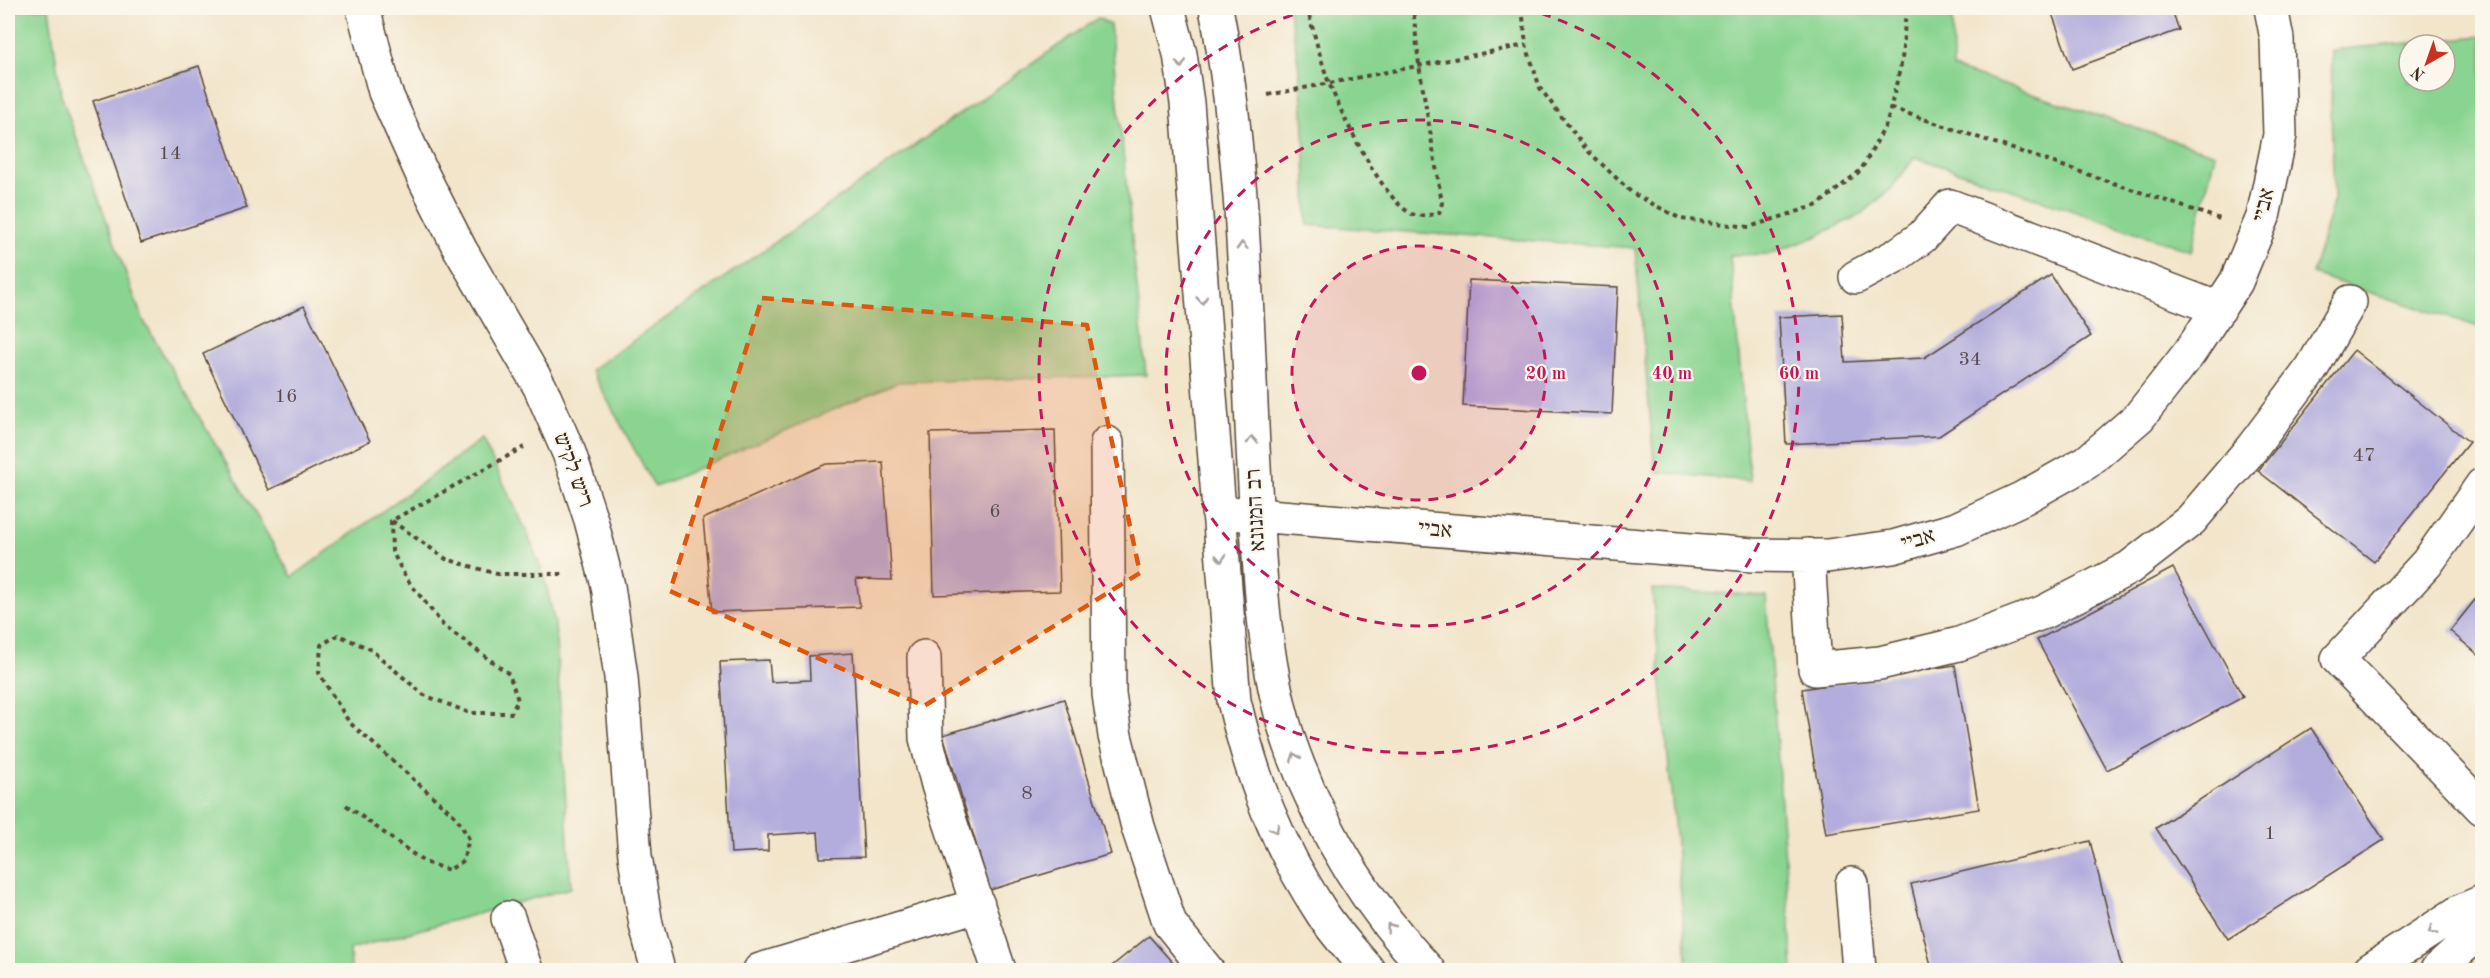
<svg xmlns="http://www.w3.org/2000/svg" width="2490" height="978" viewBox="0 0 2490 978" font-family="'Old Standard TT','Frank Ruhl Libre',serif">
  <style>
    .green { fill: #8ad491; stroke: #627f58; stroke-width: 1.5; fill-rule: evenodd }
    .building { fill: #b3addd }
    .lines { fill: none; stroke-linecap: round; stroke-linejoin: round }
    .minor-casing { stroke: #564638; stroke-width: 36 }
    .path { stroke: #564638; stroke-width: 4; stroke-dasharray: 4.5 4.5; stroke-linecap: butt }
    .minor { stroke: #fff; stroke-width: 33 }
    .oneway { stroke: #a79f9a }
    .marked { fill: #df570d; fill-opacity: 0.2; stroke: #df570d; stroke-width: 4.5; stroke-dasharray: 12 8; stroke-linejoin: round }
    .ring { fill: none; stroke: #c2185b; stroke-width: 3; stroke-dasharray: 10 8 }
    .labels { text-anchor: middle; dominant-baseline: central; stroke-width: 4.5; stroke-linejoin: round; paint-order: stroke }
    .number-label { font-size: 20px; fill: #594b4e }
    .street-label { font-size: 22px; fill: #3b2a1e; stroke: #fbf7ec }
    .centre { fill: #c2185b; stroke: #fbf7ec; stroke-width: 3 }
    .ring-label { font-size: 18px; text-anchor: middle; font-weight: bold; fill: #c2185b; stroke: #fbf7ec; stroke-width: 4.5; stroke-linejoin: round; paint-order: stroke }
  </style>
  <rect width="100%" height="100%" fill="#fbf7ec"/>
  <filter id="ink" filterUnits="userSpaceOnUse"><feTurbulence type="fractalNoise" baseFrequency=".0167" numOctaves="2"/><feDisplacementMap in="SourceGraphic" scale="12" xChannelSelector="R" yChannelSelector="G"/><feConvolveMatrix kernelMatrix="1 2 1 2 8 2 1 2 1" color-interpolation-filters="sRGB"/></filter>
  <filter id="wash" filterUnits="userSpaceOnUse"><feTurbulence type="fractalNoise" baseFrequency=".008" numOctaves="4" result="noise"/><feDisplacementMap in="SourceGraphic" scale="24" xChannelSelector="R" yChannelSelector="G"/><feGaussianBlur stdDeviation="1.35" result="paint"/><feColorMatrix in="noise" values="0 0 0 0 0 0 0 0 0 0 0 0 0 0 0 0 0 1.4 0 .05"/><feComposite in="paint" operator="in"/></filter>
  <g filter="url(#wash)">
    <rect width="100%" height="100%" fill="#f2e5ca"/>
    <path class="green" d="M8 8H49L61 95 142 318 292 577 482 439 525 528 544 576 555 624 571 888 350 949 351 970H8Z
      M1288 8H1952L1953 68 2215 154 2191 251 1915 157 1892 188 1863 213 1813 238 1769 254 1730 255 1750 481 1655 472 1635 248 1307 225C1305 152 1305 78 1288 8Z
      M1098 18 1110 25 1146 375 898 382 655 487 591 370Z
      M2482 36V328L2312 274 2334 199 2331 110 2332 50ZM2409 45H2445V81H2409Z
      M1652 589 1766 596 1793 970H1688Z"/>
    <g id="blocks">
      <path class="building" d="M2050 8H2171L2179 30 2072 69Z
        M199 66 247 208 141 243 93 101Z
        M2051 275 2091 336 1939 436 1786 444 1779 317 1842 314 1845 362 1924 358Z
        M1469 280 1618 287 1612 414 1463 406Z
        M304 306 370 441 269 490 203 354Z
        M2354 350 2469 442 2374 562 2258 471Z
        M1055 430 1060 591 934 595 930 433Z
        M883 462 892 580 856 579 860 607 712 612 703 519 826 464Z
        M2173 568 2243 697 2107 770 2037 640Z
        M2482 591V658L2450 631Z
        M853 653 864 857 820 858 818 832 768 835V851L731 853 720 662 769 660 771 682 810 680 809 656Z
        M1955 665 1979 809 1826 834 1802 689Z
        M1064 699 1111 854 990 890 943 735Z
        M2311 728 2384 840 2228 939 2156 828Z
        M2090 841 2122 969 1932 970 1911 884Z
        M1149 936 1179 970H1107Z"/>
    </g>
  </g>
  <g filter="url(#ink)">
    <use href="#blocks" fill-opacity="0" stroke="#564638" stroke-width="1.5"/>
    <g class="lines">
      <defs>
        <path id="minor" d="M363 8 385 92 423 176 460 249 540 387 569 453 591 520 608 586 621 677 635 856 646 925 658 970
          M1168 8 1180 54 1187 103 1234 701C1253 781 1276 843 1322 913 1335 933 1352 951 1368 970
          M1216 8C1245 159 1246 314 1254 467 1259 559 1261 665 1293 752 1324 836 1368 906 1428 970
          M1856 277 1897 255 1922 237 1950 206 2219 309
          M1107 443 1109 694 1115 736 1138 827 1170 924 1207 970
          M2482 485 2427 563 2338 659 2482 808
          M1218 512 1753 555 1827 556 1893 547 1956 529 2023 498 2087 462 2139 417 2190 352 2236 282 2263 217 2280 135 2277 39 2271 8
          M1808 555 1815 669 1880 663 1959 644 2044 612 2129 568 2191 520 2252 448 2312 368 2350 302
          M924 657 926 738 938 785 999 970
          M1852 884 1859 970
          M508 918 526 970
          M760 970 978 905
          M2370 970 2459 912 2482 902
          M2437 970 2472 939 2482 926"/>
      </defs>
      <use href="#minor" class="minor-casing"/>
      <path class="path" d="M1307 8C1314 32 1320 59 1329 83 1341 113 1383 201 1412 214 1420 217 1431 215 1439 213L1442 203 1419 65 1413 8
        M1522 8 1526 45 1540 88 1586 149 1632 193 1681 219 1749 227 1818 205 1861 170 1887 123 1902 60 1906 8
        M1268 95 1526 45
        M1891 108 2220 219
        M392 521 446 559 497 574H565
        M346 805 424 862 449 870 463 861 469 839 457 818 349 722 319 673 321 645 338 635 370 649 424 695 470 713H511L518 700 509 674 443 625 406 578 392 551 391 521 524 447"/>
      <use href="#minor" class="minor"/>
    </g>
    <defs><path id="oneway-chevron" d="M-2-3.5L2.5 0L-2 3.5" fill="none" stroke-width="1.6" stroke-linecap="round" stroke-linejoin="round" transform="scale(1.5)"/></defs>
    <g class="oneway">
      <use href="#oneway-chevron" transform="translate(1181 64) rotate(82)"/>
      <use href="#oneway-chevron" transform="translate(1242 246) rotate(-93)"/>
      <use href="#oneway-chevron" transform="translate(1202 300) rotate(86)"/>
      <use href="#oneway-chevron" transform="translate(1252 440) rotate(-93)"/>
      <use href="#oneway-chevron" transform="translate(1221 558) rotate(86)"/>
      <use href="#oneway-chevron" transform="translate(1295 757) rotate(-111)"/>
      <use href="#oneway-chevron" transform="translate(1275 829) rotate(64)"/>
      <use href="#oneway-chevron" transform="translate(1390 927) rotate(-127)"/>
      <use href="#oneway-chevron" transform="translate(2432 931) rotate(147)"/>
    </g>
  </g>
  <path class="marked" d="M762 298 1087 325 1140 573 924 706 670 591Z"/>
  <circle cx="1419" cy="373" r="127" fill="#c2185b" fill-opacity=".12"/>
  <g class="ring">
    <circle cx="1419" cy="373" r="127"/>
    <circle cx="1419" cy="373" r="253"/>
    <path d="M1524 8A380 380 0 1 1 1314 8"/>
  </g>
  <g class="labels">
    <g class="number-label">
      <text x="170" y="154">14</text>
      <text x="1970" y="360">34</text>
      <text x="286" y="397">16</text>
      <text x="2364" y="456">47</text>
      <text x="995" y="512">6</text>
      <text x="1027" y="794">8</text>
      <text x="2270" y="834">1</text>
    </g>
    <g class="street-label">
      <text transform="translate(2264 205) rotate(-76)">אביי</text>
      <text transform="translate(573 470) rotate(70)">ריש לקיש</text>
      <text transform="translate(1256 510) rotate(-93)">רב המנונא</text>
      <text transform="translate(1435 530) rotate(5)">אביי</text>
      <text transform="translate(1918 540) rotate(-16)">אביי</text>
    </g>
  </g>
  <circle cx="1419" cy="373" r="9" class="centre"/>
  <g class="ring-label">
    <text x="1546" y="379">20 m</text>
    <text x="1672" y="379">40 m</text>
    <text x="1799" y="379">60 m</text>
  </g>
  <rect width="2490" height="978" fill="none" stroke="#fbf7ec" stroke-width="30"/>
  <g transform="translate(2427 63) rotate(220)"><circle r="28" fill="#fbf7ec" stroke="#aea59a" stroke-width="1.5"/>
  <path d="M0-4.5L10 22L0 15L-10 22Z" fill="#c8321e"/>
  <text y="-9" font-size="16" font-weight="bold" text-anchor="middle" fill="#3b2a1e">N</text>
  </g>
</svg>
